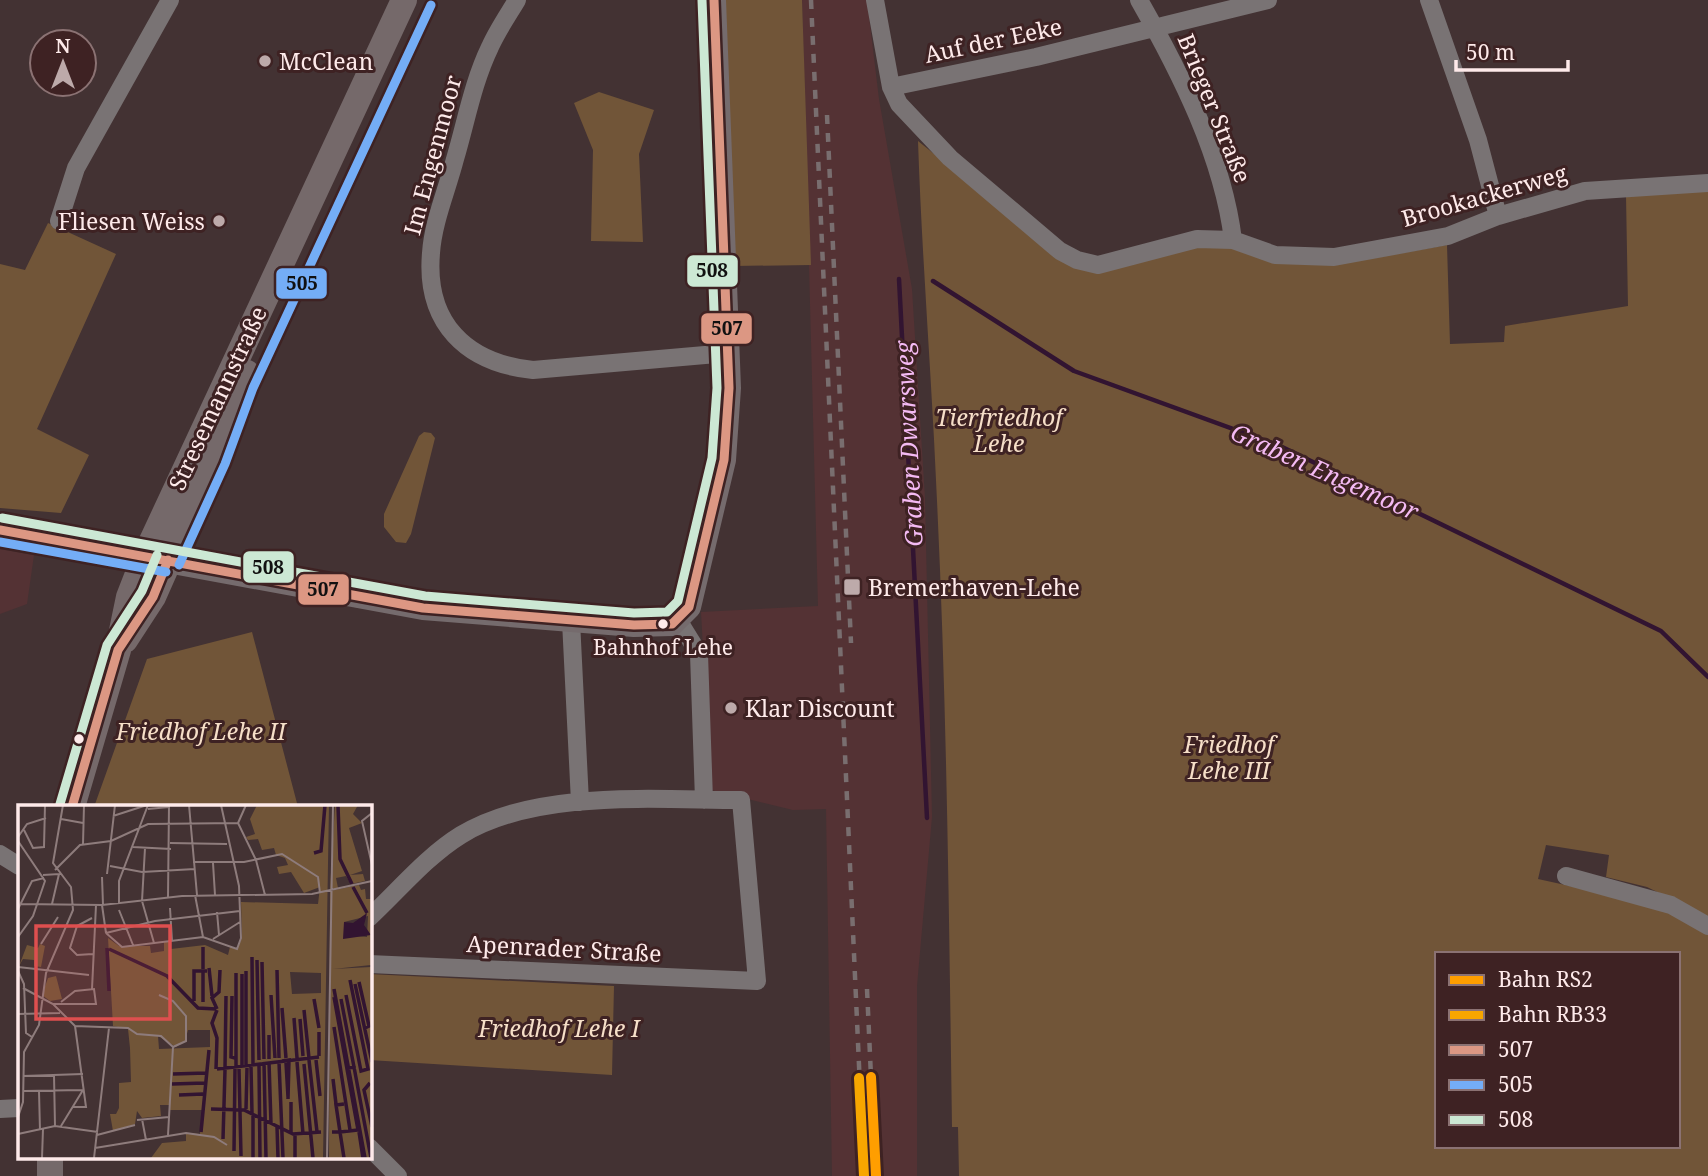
<svg xmlns="http://www.w3.org/2000/svg" width="1708" height="1176" viewBox="0 0 1708 1176" font-family="'Noto Serif',serif">
  <style>
    .built { fill: #543234 }
    .green { fill: #715538; fill-rule: evenodd }
    .lines { fill: none; stroke-linecap: round; stroke-linejoin: round }
    .stream { stroke: #321431; stroke-width: 4.5 }
    .street { stroke: #797374; stroke-width: 18 }
    .secondary { stroke: #756b6d; stroke-width: 24 }
    .primary { stroke: #75696a; stroke-width: 26 }
    .rail { stroke: #796e6f; stroke-width: 4.5; stroke-dasharray: 9 9; stroke-linecap: butt }
    .bus-1-casing { stroke: #3e2223; stroke-width: 14 }
    .bus-2-casing { stroke: #3e2223; stroke-width: 14 }
    .bus-3-casing { stroke: #3e2223; stroke-width: 14 }
    .bus-1 { stroke: #dc9783; stroke-width: 9 }
    .bus-2 { stroke: #74adf6; stroke-width: 9 }
    .bus-3 { stroke: #cce8d4; stroke-width: 9 }
    .rail-1-casing { stroke: #3e2223; stroke-width: 16 }
    .rail-2-casing { stroke: #3e2223; stroke-width: 16 }
    .rail-1 { stroke: #ff9e00; stroke-width: 10 }
    .rail-2 { stroke: #f7a600; stroke-width: 10 }
    .poi-dot { fill: #bdaaaa; stroke: #3e2223; stroke-width: 2.5 }
    .bus-dot { fill: #feeaea; stroke: #3e2223; stroke-width: 2.5 }
    .labels { text-anchor: middle; dominant-baseline: central; stroke-width: 6; stroke-linejoin: round; paint-order: stroke }
    .bus-label { font-size: 21px; fill: #feeaea; stroke: #3e2223 }
    .street-label { font-size: 23px; fill: #feeaea; stroke: #3e2223 }
    .poi-label { font-size: 23px; fill: #feeaea; stroke: #3e2223; text-anchor: start }
    .park-label { font-size: 23px; font-style: italic; fill: #f6dfc8; stroke: #3e2223 }
    .water-label { font-size: 24px; font-style: italic; fill: #f4baf3; stroke: #3e2223 }
    .inset-river { fill: none; stroke: #321431; stroke-width: 3.5 }
    .inset-road { fill: none; stroke: #8e7c7c; stroke-width: 2 }
    .view { fill: #de4f4f; fill-opacity: 0.15; stroke: #de4f4f; stroke-width: 3.5 }
    .inset-edge { fill: none; stroke: #feeaea; stroke-width: 3.5 }
    .line-badge { stroke: #3e2223; stroke-width: 2.5 }
    .pale-badge-label { font-size: 19px; text-anchor: middle; font-weight: bold; fill: #111 }
  </style>
  <rect width="100%" height="100%" fill="#433233"/>
  <path class="built" d="M802 0H867L879 99 912 289 925 498 932 817 917 986V1176H832L826 809 793 810 711 790 701 612 818 606Z
    M0 549 34 555 27 604 0 614Z"/>
  <path class="green" d="M719 0H802L811 265 733 266Z
    M599 92 654 110 639 154 643 242 591 241 593 150 574 103Z
    M918 141 1070 263 1219 245 1334 265 1447 245 1450 344 1504 342 1505 326 1628 306 1626 196 1708 190V917L1647 887 1606 877 1609 855 1546 845 1538 879 1670 908 1708 931V1176H959L958 1127H952C949 919 947 710 937 501 932 381 922 261 918 141ZM1437 954H1678V1146H1437Z
    M48 223 116 254 37 429 89 455 61 513 0 508V264L25 270Z
    M424 432 431 433 435 438 411 534 406 543 396 542 384 527V514L419 436Z
    M252 632 298 807H94L147 659Z
    M369 974 614 986 612 1075 369 1060Z"/>
  <g class="lines">
    <path class="stream" d="M899 279 927 818
      M933 281 1074 371 1280 446 1661 631 1708 677"/>
    <path class="street" d="M517 0C508 15 497 31 490 47 473 82 466 122 455 159 447 190 433 222 431 253 425 323 466 363 533 370L728 353
      M875 0 891 87 899 104 950 158 1060 251 1077 260 1098 265 1197 239 1233 240 1275 255 1334 257 1448 236 1498 216 1585 191 1708 183
      M1139 0C1180 72 1223 157 1233 240
      M1429 0 1478 140 1498 216
      M891 87 1036 57 1268 0
      M59 221 76 168 170 0
      M678 620 699 654 704 800
      M571 621 580 802
      M0 854 19 866
      M1566 876 1671 905 1708 926
      M369 918C399 890 427 856 461 835 536 789 656 800 741 800L757 981 369 964
      M0 1109 19 1108
      M369 1147 398 1176"/>
    <path class="secondary" d="M0 530 423 608 634 625 672 624 689 607 724 460 729 388 714 0"/>
    <path class="primary" d="M125 640 153 597 214 459 247 373
      M72 807 118 650 129 597 145 556 404 0
      M50 1176V1157"/>
    <path class="rail" d="M811 0 864 1176
      M827 115 851 643
      M867 989 871 1077"/>
    <defs>
      <path id="bus-1" d="M0 530 423 608 634 625 672 624 689 607 724 460 729 388 714 0
        M72 807 118 650 153 597 168 560"/>
      <path id="bus-2" d="M0 542 166 572
        M179 565 225 464 253 388 431 5"/>
      <path id="bus-3" d="M2 518 425 596 634 613 667 612 678 601 712 458 717 388 702 0
        M60 804 107 645 142 591 157 555"/>
    </defs>
    <use href="#bus-1" class="bus-1-casing"/>
    <use href="#bus-2" class="bus-2-casing"/>
    <use href="#bus-3" class="bus-3-casing"/>
    <use href="#bus-1" class="bus-1"/>
    <use href="#bus-2" class="bus-2"/>
    <use href="#bus-3" class="bus-3"/>
    <defs>
      <path id="rail-1" d="M871 1077 876 1176"/>
      <path id="rail-2" d="M859 1078 864 1176"/>
    </defs>
    <use href="#rail-1" class="rail-1-casing"/>
    <use href="#rail-2" class="rail-2-casing"/>
    <use href="#rail-1" class="rail-1"/>
    <use href="#rail-2" class="rail-2"/>
  </g>
  <g class="poi-dot">
    <circle cx="265" cy="61" r="7"/>
    <circle cx="219" cy="221" r="7"/>
    <rect x="843" y="578" width="18" height="18" rx="3.5"/>
    <circle cx="731" cy="708" r="7"/>
  </g>
  <g class="bus-dot">
    <circle cx="663" cy="624" r="6"/>
    <circle cx="79" cy="739" r="6"/>
  </g>
  <g class="labels">
    <g class="bus-label">
      <text x="663" y="647">Bahnhof Lehe</text>
    </g>
    <g class="street-label">
      <text transform="translate(993 40) rotate(-12)">Auf der Eeke</text>
      <text transform="translate(1215 108) rotate(68)">Brieger Straße</text>
      <text transform="translate(432 155) rotate(-75)">Im Engenmoor</text>
      <text transform="translate(1484 195) rotate(-16)">Brookackerweg</text>
      <text transform="translate(217 398) rotate(-65)">Stresemannstraße</text>
      <text transform="translate(564 948) rotate(3)">Apenrader Straße</text>
    </g>
    <g class="poi-label">
      <text x="279" y="61">McClean</text>
      <text x="205" y="221" text-anchor="end">Fliesen Weiss</text>
      <text x="868" y="587">Bremerhaven-Lehe</text>
      <text x="745" y="708">Klar Discount</text>
    </g>
    <g class="park-label">
      <text x="999" y="417">Tierfriedhof<tspan x="999" dy="26">Lehe</tspan></text>
      <text x="201" y="731">Friedhof Lehe II</text>
      <text x="1229" y="744">Friedhof<tspan x="1229" dy="26">Lehe III</tspan></text>
      <text x="559" y="1028">Friedhof Lehe I</text>
    </g>
    <g class="water-label">
      <text transform="translate(908 444) rotate(-93)">Graben Dwarsweg</text>
      <text transform="translate(1325 471) rotate(24)">Graben Engemoor</text>
    </g>
  </g>
  <g transform="translate(18 805)">
    <rect width="354" height="354" fill="#433233"/>
    <path d="M239 0H311L305 353H133L144 338 168 336V328L182 329 184 305H151V300H142L143 311 124 313 119 306 117 319 95 326 92 309H98L101 303V278L113 277 112 243 110 224 95 221 90 133 101 141H132L133 148 146 146V137L153 136V144L187 140 210 150 212 142 219 144 224 133 223 97 300 99 302 82 286 88 273 67 261 69 259 62 270 60 267 53 258 50 256 43 244 45 240 34 230 35 228 32 237 29 232 14ZM272 167 303 168V188L274 189ZM170 225H192V242L141 244 140 231 158 242 167 236ZM317 0H340L335 9 344 18 331 23 344 66 332 70 345 69 347 76 333 79 328 71 318 73 320 83 312 84ZM341 80 343 85 347 84 348 94H353V160L315 164 353 162V353H311L312 86ZM350 111 349 132 327 130 326 117ZM22 139 27 141 23 162 16 161V155L5 154 1 161 9 140 20 143ZM38 171 44 194 32 196 24 190 30 173Z" fill="#715538" fill-rule="evenodd"/>
    <path d="M349 108 346 120 353 130 325 134 326 117 335 118Z" fill="#321431"/>
    <path class="inset-river" d="M320 1 322 54 334 79M296 48 303 46 307 0M335 82 349 108M89 143 91 186M91 144 149 171 180 203 198 204M234 152 235 259M239 155 241 255M244 157 246 254M191 163 194 191M185 164V142M259 165 261 253M228 166V260M185 167V197M341 177 351 221 347 223M337 179 354 257M316 184 347 353M253 190 257 253M328 190 343 266 350 264 332 175M214 191 213 252 217 253M316 192 340 325 322 327 326 353M296 194 301 223M323 194 336 262 330 263M176 196V166H189M264 203 268 253M199 204 194 193 201 187 202 165M286 205 291 253M276 213 279 253M282 214 285 251M316 222 332 325M251 230V254M301 251V227M291 255 299 327M298 255 302 291M264 256 271 255 270 294M246 257 248 353M251 257 253 319M261 257 265 353M279 257 285 329M268 258 270 292M286 259 295 353M241 260 242 353M218 261V168M224 262V169M233 262 234 308M336 262 353 353M207 263 208 191M198 264 199 233 194 218 199 205M199 264 301 252M221 264 223 351M155 269 188 268M315 274 318 299M352 278 346 285 354 322M154 279 187 278M161 290 185 289M273 297V327M193 304 226 305 275 329 303 327M228 304 229 263M235 309V353M259 322 260 353M183 327 191 245M314 327H322L318 300 326 299M341 327 345 353M277 330V353M205 334 207 265M216 346 217 264"/>
    <path class="inset-road" d="M171 0 179 90M228 0 220 18 238 55 247 90M130 4 151 2M354 8 344 16 354 60M95 11 129 0M43 14 65 18M6 25 15 43 26 42 27 0M0 32 9 19 28 13M0 36 27 76 15 111 0 132M152 38 209 39M65 39 66 0M115 42 153 44M127 43 124 96 136 138M175 57H226L264 49 300 72 302 88M195 58 197 90M92 61 124 67 177 64M37 65 62 40 93 36 130 19 220 18M89 69 97 0M25 70 41 69 34 99M84 72 85 100M177 90 185 132M150 92 151 0M3 99 84 100 164 91 294 89 354 76M101 99V76L130 0M84 100 88 128M152 103 154 136M0 104 14 76 26 73M101 105 115 140M199 107 201 130M74 113 59 121 52 143 59 150 75 149M88 128 104 142 185 132 219 144 223 133 221 81 203 0M88 128 137 116 222 106M195 134 222 117M23 139 40 112M0 162 71 170M0 166 6 179 8 228 14 232M5 183 35 199 57 221 110 223 119 229 143 231 155 242M74 184 78 100M141 190 155 196 168 211V236L155 242M35 199H78L76 184 57 186 43 197M0 209 42 208M36 270 37 321M5 271 65 269M6 286 65 285M21 286 22 326M55 302H68L57 221M0 312 5 297 6 247 21 220 28 168 55 105 53 82 35 58 45 0M124 314 128 335M119 315 151 312M43 321 65 285M0 329 37 321 80 327M79 330 117 320M150 330 155 242M77 343 168 328 196 332 209 340M24 353 25 324M76 353 91 223M309 353 315 0"/>
    <path class="view" d="M18 121H152V214H18Z"/>
    <rect width="354" height="354" class="inset-edge"/>
  </g>
  <g class="line-badge">
    <rect x="686" y="254" width="53" height="34" rx="7" fill="#cce8d4"/>
    <rect x="275" y="267" width="53" height="33" rx="7" fill="#74adf6"/>
    <rect x="700" y="312" width="53" height="33" rx="7" fill="#dc9783"/>
    <rect x="242" y="550" width="53" height="34" rx="7" fill="#cce8d4"/>
    <rect x="297" y="573" width="53" height="33" rx="7" fill="#dc9783"/>
  </g>
  <g class="pale-badge-label">
    <text x="712" y="277">508</text>
    <text x="302" y="290">505</text>
    <text x="727" y="335">507</text>
    <text x="268" y="574">508</text>
    <text x="323" y="596">507</text>
  </g>
  <rect x="1435" y="952" width="245" height="196" fill="#3e2223" stroke="#8b7273" stroke-width="2"/>
  <rect x="1449" y="975" width="35" height="10" fill="#ff9e00" stroke="#8b7273" stroke-width="2"/>
  <text x="1498" y="987" font-size="21" fill="#feeaea">Bahn RS2</text>
  <rect x="1449" y="1010" width="35" height="10" fill="#f7a600" stroke="#8b7273" stroke-width="2"/>
  <text x="1498" y="1022" font-size="21" fill="#feeaea">Bahn RB33</text>
  <rect x="1449" y="1045" width="35" height="10" fill="#dc9783" stroke="#8b7273" stroke-width="2"/>
  <text x="1498" y="1057" font-size="21" fill="#feeaea">507</text>
  <rect x="1449" y="1080" width="35" height="10" fill="#74adf6" stroke="#8b7273" stroke-width="2"/>
  <text x="1498" y="1092" font-size="21" fill="#feeaea">505</text>
  <rect x="1449" y="1115" width="35" height="10" fill="#cce8d4" stroke="#8b7273" stroke-width="2"/>
  <text x="1498" y="1127" font-size="21" fill="#feeaea">508</text>
  <g transform="translate(63 63)"><circle r="33" fill="#3e2223" stroke="#8b7273" stroke-width="2"/>
  <path d="M0-5L12 26L0 18L-12 26Z" fill="#bdaaaa"/>
  <text y="-10" font-size="19" font-weight="bold" text-anchor="middle" fill="#feeaea">N</text>
  </g>
  <path d="M1456 60v10h112v-10" fill="none" stroke="#feeaea" stroke-width="3.5"/>
  <text x="1466" y="60" font-size="21" fill="#feeaea" stroke="#3e2223" stroke-width="5" paint-order="stroke">50 m</text>
</svg>
